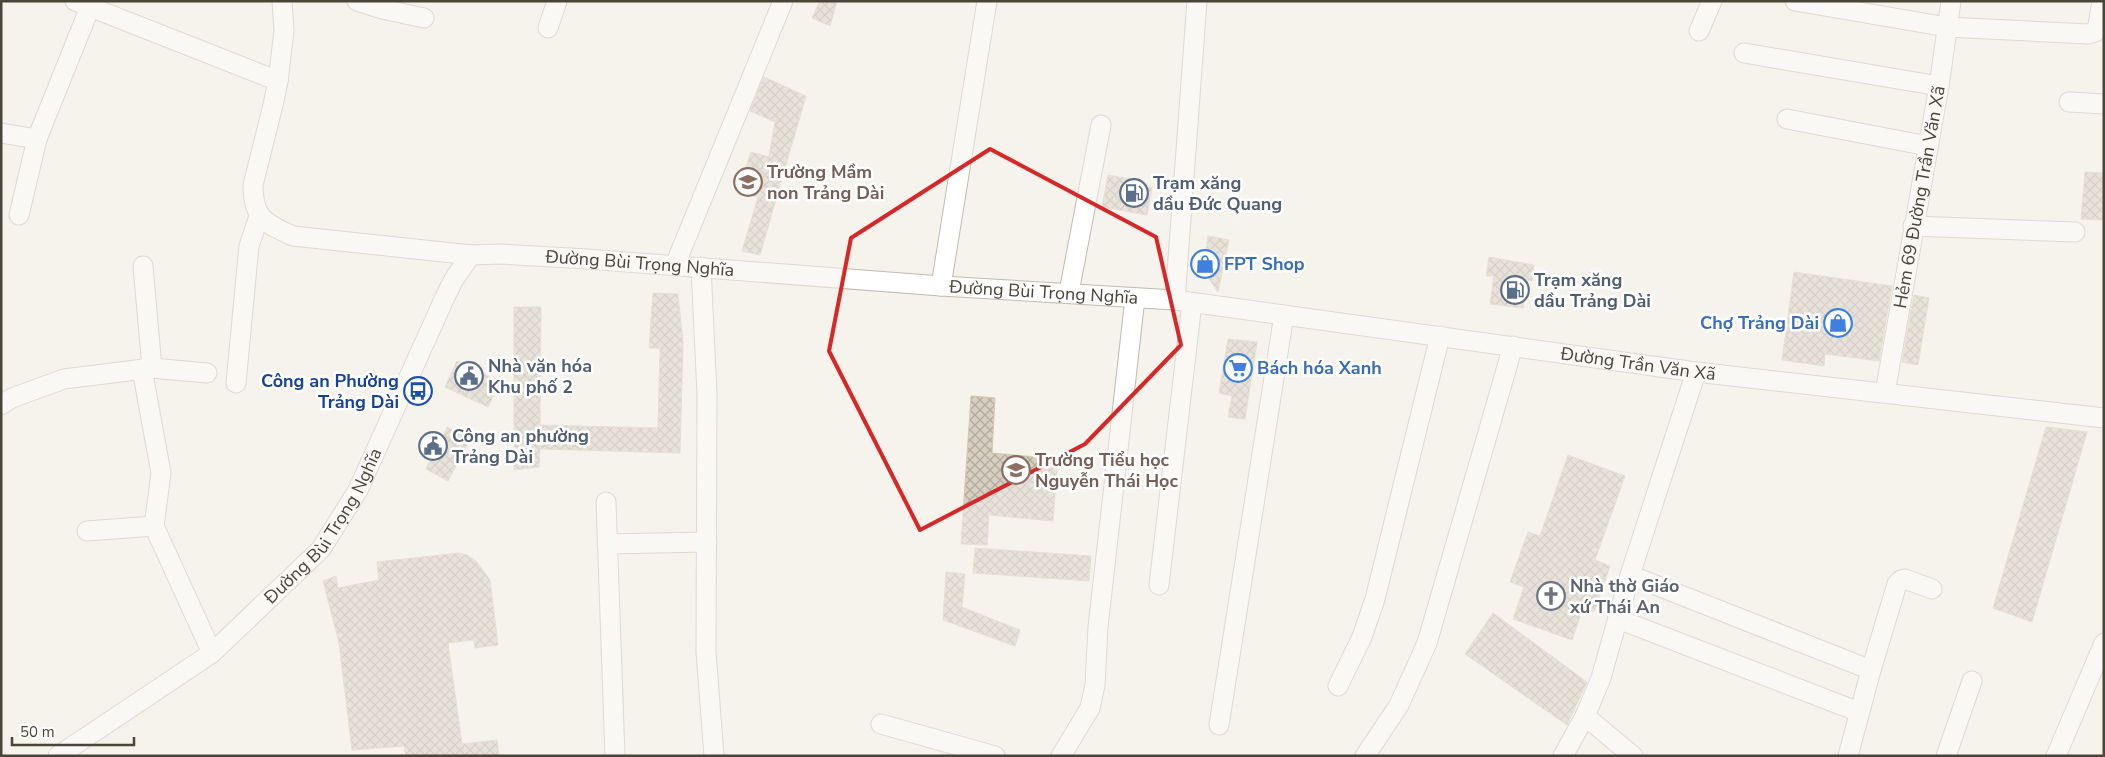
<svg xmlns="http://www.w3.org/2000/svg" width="2105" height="757" viewBox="0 0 2105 757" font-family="'Nunito Sans',sans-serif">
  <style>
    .building { fill: url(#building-cross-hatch); stroke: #d3c7b4 }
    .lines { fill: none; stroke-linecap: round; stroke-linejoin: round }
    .minor-casing { stroke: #c2bbae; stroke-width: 21 }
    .minor { stroke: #fff; stroke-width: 19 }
    .marked { fill: none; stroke: #d62828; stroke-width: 4; stroke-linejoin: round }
    .labels { text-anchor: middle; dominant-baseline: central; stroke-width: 5; stroke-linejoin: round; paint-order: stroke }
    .education-label { font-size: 18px; font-weight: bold; fill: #785e54; stroke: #fff; text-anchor: start }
    .service-label { font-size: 18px; font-weight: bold; fill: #4e5e75; stroke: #fff; text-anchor: start }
    .street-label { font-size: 18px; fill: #4b4439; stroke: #fff }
    .shop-label { font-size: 18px; font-weight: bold; fill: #366cbe; stroke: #fff; text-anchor: start }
    .transit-label { font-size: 18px; font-weight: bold; fill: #164399; stroke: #fff; text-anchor: end }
    .worship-label { font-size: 18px; font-weight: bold; fill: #5b616d; stroke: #fff; text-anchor: start }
  </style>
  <defs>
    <pattern id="building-cross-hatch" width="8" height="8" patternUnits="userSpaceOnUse" patternTransform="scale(1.25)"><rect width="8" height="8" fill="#d8cfc1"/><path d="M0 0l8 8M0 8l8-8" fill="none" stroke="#b1aa9e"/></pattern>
  </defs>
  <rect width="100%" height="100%" fill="#f6f3ec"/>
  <path class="building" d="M820 1H837L830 26 812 18Z
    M764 77 806 96 760 255 742 251 758 197 738 192 751 152 769 157 775 122 750 111Z
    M2085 172 2104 173V220L2081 219Z
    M1108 175 1136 180 1135 186 1152 188 1147 215 1102 207Z
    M1208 236 1229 240 1218 292 1207 276 1204 266Z
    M1489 257 1534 265 1532 281 1527 280 1523 308 1490 304 1494 276H1486Z
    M1794 272 1892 286 1879 361 1825 354 1824 366 1782 360Z
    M653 293 678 294 683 342 680 453 540 449 539 467 514 470V307H541L540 425 658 428 660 348H649Z
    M1914 295 1929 298 1918 365 1902 362Z
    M1228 339 1257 342 1245 419 1228 417 1232 396 1219 393Z
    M457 361 500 382 488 407 445 387Z
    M971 396 995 398 992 453 1058 459 1053 521 989 515 987 545 961 544Z
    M447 427 470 440 448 481 426 469 432 456 426 453 435 436 442 440Z
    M2046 427 2087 432 2032 622 1993 608Z
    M1568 455 1625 476 1595 560 1610 566 1594 612 1583 608 1572 640 1513 619 1524 587 1510 582 1528 532 1540 536Z
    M975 548 1091 556 1089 581 973 573Z
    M458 553 467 555 477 562 490 580 498 645 475 648 474 640 448 643 462 744 497 740 499 756H406L404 746 352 750 339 643 323 581 336 576 338 588 379 580 377 562Z
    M946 572 965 574 962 607 1020 630 1015 646 943 620Z
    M1493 613 1587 682 1567 725 1465 654Z"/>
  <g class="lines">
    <defs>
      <g id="minor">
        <path d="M75 1 278 81 273 105 253 185C253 219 265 223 293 236L471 255"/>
        <path d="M357 1 382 9 424 18"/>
        <path d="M1795 1 1947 27 2088 34 2095 32 2098 25 2102 1"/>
        <path d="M548 28 557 1"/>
        <path d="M1699 31 1712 1"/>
        <path d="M1744 53 1939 86"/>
        <path d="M278 81 284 31 282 1"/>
        <path d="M2069 102 2104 104"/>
        <path d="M1787 119 1928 146"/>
        <path d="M1 133 37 139 90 7"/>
        <path d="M19 215 37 139"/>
        <path d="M1913 226 2075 232"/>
        <path d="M675 265 783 1"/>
        <path d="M143 266 152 368"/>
        <path d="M701 267 707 394 706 652 714 756"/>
        <path d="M941 286 987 1"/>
        <path d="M1069 292 1101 125"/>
        <path d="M1175 300 1197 1"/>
        <path d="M142 369 161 473 154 526 212 653"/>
        <path d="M236 383 249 246 259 216"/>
        <path id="s1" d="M1885 393 1939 86 1951 1"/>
        <path d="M1 405 12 398 64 379 152 368 207 373"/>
        <path d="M606 502 615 756"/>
        <path d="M87 531 154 526"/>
        <path d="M607 544 707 542"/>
        <path d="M1630 575 1871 670"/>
        <path d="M1159 585 1192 303"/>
        <path d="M1618 619 1859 712"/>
        <path d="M1338 686 1362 637 1375 599 1440 336"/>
        <path d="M1585 716 1633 756"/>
        <path d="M881 724 995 756"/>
        <path d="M1219 725 1284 315"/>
        <path id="s2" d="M58 756 212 653 321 549 358 490 446 295 454 279 471 255 501 254 587 259 941 286 1175 300 1696 372 2104 418"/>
        <path d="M1061 756 1090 708 1095 685 1098 627 1135 298"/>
        <path d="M1365 756 1399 705 1427 643 1513 346"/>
        <path d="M1563 756 1585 716 1601 678 1630 575 1696 372"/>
        <path d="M1848 756 1871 670 1897 584 1901 580 1905 579 1932 589"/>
        <path d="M1946 756 1972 681"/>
        <path d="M2056 756 2104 643"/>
      </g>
    </defs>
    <use href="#minor" class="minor-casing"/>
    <use href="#minor" class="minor"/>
  </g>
  <path d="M0 0H2105V757H0ZM990 149 1156 237 1181 345 1085 444 920 530 829 351 851 238Z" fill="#f6f3ec" fill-opacity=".55" fill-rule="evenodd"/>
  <path class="marked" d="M990 149 1156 237 1181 345 1085 444 920 530 829 351 851 238Z"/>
  <defs>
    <symbol id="school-ring" viewBox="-11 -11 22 22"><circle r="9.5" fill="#fff" stroke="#8d6e63" stroke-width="1.5"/><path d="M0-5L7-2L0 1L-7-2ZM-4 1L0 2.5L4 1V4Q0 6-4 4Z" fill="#8d6e63"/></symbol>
    <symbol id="fuel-ring" viewBox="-11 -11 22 22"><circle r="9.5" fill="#fff" stroke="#5c6f8a" stroke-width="1.5"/><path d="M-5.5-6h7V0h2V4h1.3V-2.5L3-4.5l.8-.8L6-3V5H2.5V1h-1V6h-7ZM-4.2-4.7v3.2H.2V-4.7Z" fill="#5c6f8a"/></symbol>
    <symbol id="shop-ring" viewBox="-11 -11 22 22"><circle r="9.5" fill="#fff" stroke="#3f7fe0" stroke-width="1.5"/><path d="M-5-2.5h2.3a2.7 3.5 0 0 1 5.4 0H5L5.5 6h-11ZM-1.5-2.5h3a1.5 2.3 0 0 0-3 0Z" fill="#3f7fe0"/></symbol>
    <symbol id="supermarket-ring" viewBox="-11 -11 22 22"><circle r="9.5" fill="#fff" stroke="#3f7fe0" stroke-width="1.5"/><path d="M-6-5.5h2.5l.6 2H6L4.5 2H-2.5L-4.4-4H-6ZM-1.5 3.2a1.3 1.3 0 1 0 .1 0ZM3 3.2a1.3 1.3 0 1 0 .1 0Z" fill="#3f7fe0"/></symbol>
    <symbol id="civic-ring" viewBox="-11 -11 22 22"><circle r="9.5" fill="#fff" stroke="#5c6f8a" stroke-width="1.5"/><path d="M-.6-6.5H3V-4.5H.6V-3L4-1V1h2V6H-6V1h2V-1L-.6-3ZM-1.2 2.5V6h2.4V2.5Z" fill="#5c6f8a"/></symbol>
    <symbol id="bus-ring" viewBox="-11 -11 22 22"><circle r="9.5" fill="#fff" stroke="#1a4fb4" stroke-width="1.5"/><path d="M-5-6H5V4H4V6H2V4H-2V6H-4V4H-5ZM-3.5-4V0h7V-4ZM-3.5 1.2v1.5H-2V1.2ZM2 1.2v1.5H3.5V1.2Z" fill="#1a4fb4"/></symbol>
    <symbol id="church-ring" viewBox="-11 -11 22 22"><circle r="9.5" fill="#fff" stroke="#6b7280" stroke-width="1.5"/><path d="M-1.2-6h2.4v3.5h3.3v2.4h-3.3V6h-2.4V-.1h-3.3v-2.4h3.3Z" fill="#6b7280"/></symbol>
  </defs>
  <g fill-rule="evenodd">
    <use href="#school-ring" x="732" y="166" width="32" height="32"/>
    <use href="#fuel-ring" x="1118" y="177" width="32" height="32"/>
    <use href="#shop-ring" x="1189" y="248" width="32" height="32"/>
    <use href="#fuel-ring" x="1499" y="274" width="32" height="32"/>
    <use href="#shop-ring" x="1822" y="307" width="32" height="32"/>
    <use href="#supermarket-ring" x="1222" y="352" width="32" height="32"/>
    <use href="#civic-ring" x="453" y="360" width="32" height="32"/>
    <use href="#bus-ring" x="402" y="375" width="32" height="32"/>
    <use href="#civic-ring" x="417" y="430" width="32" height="32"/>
    <use href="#school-ring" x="1000" y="454" width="32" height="32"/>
    <use href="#church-ring" x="1535" y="580" width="32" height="32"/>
  </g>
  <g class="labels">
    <g class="education-label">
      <text x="767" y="172">Trường Mầm<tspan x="767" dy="21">non Trảng Dài</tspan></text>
      <text x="1035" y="460">Trường Tiểu học<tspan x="1035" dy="21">Nguyễn Thái Học</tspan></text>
    </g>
    <g class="service-label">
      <text x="1153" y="183">Trạm xăng<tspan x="1153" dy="21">dầu Đức Quang</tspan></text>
      <text x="1534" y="280">Trạm xăng<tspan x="1534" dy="21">dầu Trảng Dài</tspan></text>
      <text x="488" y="366">Nhà văn hóa<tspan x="488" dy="21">Khu phố 2</tspan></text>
      <text x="452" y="436">Công an phường<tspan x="452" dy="21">Trảng Dài</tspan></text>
    </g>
    <g class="street-label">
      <text stroke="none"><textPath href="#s1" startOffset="199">Hẻm 69 Đường Trần Văn Xã</textPath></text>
      <text stroke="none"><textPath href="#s2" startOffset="836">Đường Bùi Trọng Nghĩa</textPath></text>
      <text stroke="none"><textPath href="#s2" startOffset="1241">Đường Bùi Trọng Nghĩa</textPath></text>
      <text stroke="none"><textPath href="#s2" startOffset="1840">Đường Trần Văn Xã</textPath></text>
      <text stroke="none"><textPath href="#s2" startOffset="356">Đường Bùi Trọng Nghĩa</textPath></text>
    </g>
    <g class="shop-label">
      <text x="1224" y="264">FPT Shop</text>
      <text x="1819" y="323" text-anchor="end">Chợ Trảng Dài</text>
      <text x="1257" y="368">Bách hóa Xanh</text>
    </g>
    <g class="transit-label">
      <text x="399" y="381">Công an Phường<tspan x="399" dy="21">Trảng Dài</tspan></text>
    </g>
    <g class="worship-label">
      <text x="1570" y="586">Nhà thờ Giáo<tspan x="1570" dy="21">xứ Thái An</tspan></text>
    </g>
  </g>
  <rect width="2105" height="757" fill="none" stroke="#4b4439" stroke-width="5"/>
  <path d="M12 737v8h122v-8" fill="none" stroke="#4b4439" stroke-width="2.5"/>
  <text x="20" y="737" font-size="15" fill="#4b4439" stroke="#ffffff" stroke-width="4" paint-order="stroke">50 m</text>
</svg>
